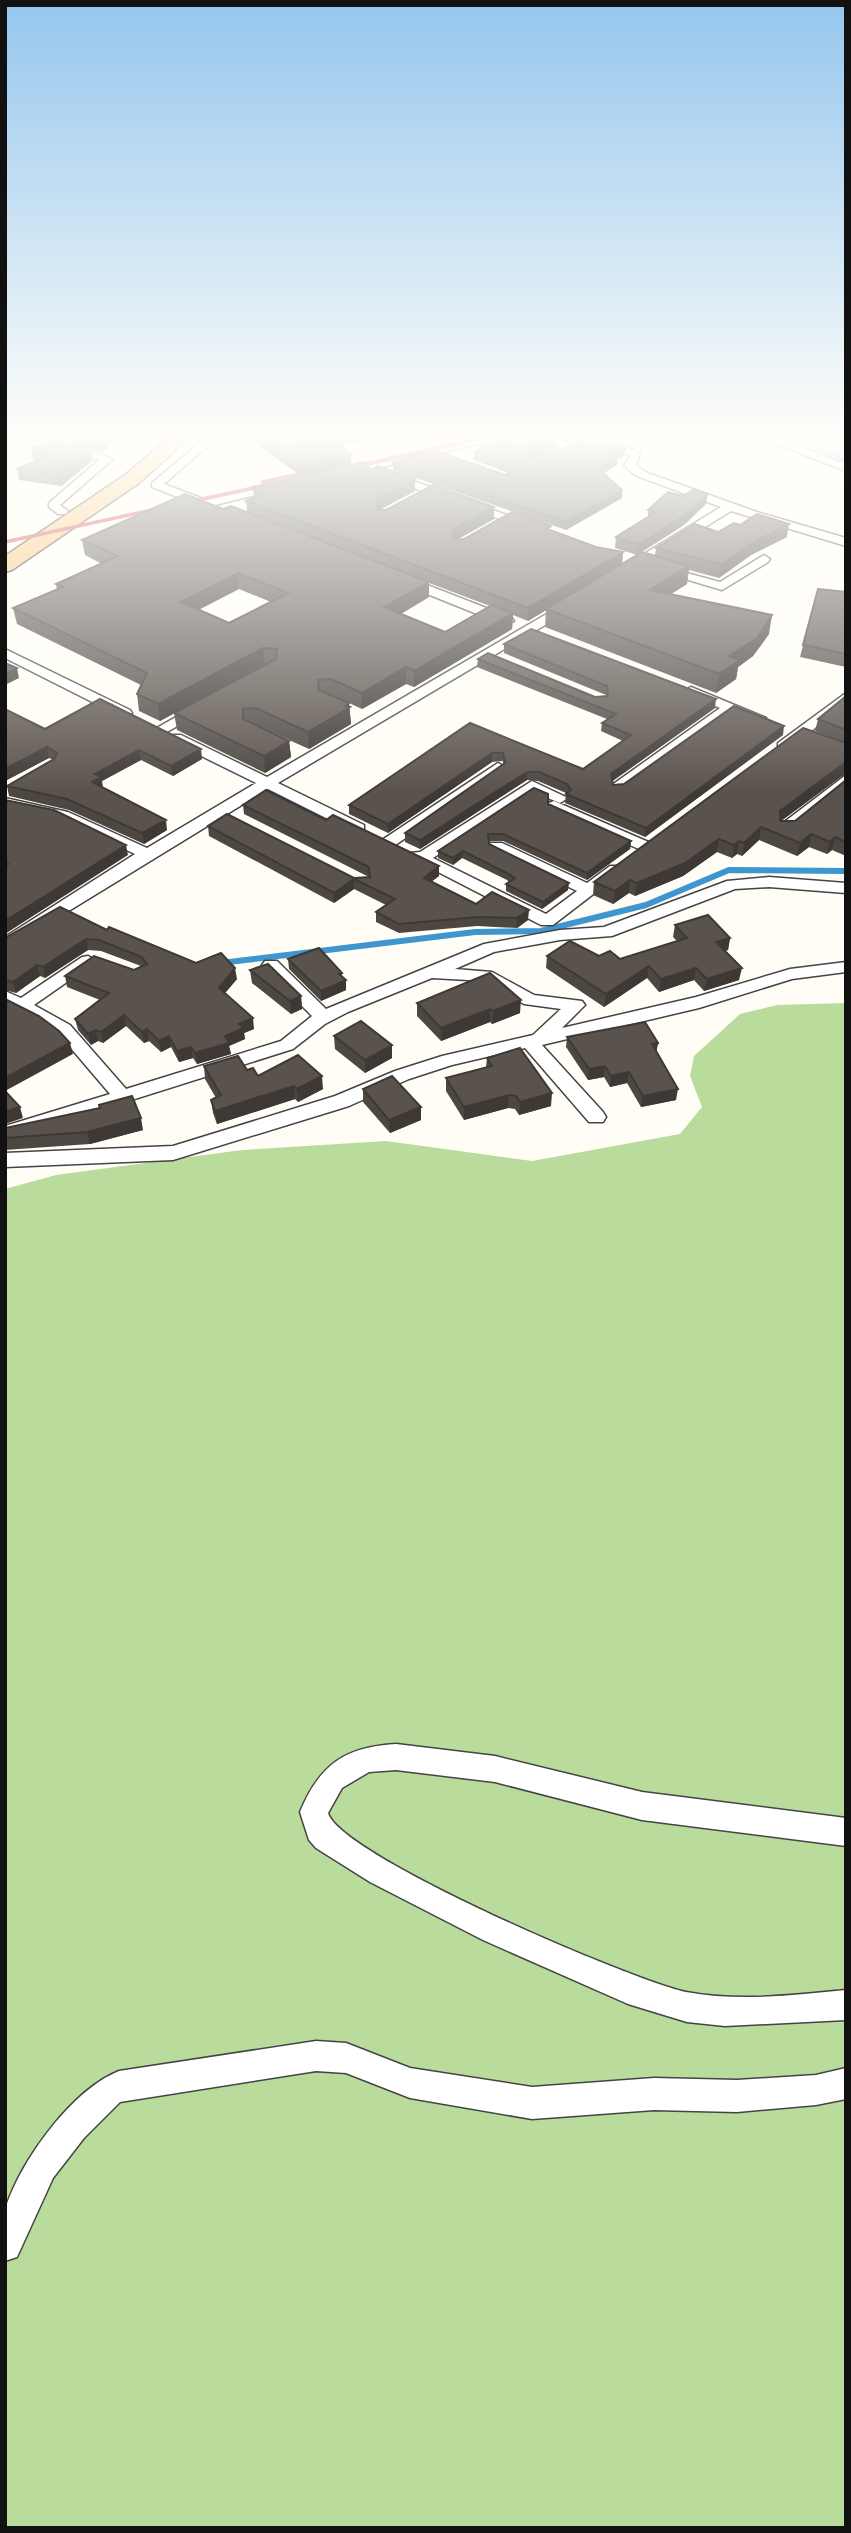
<svg xmlns="http://www.w3.org/2000/svg" width="851" height="2533" viewBox="0 0 851 2533" font-family="'Zilla Slab',serif">
  <style>
    .forest { fill: #b9dc9c }
    .water { fill: #b9e0f7; stroke: #3f96cf; stroke-width: 2 }
    .lines { fill: none; stroke-linecap: round; stroke-linejoin: round }
    .stream { stroke: #3f96cf; stroke-width: 6 }
    .minor-casing { stroke: #444; stroke-width: 3 }
    .trunk-casing { stroke: #222; stroke-width: 3 }
    .minor { fill: #fff; fill-rule: evenodd }
    .trunk { fill: #f7bc64; fill-rule: evenodd }
    .rail { stroke: #c4262e; stroke-width: 3.5 }
    .wall { fill: #4d4742; fill-rule: evenodd }
    .shaded-wall { fill: #3f3936 }
    .building { fill: #5a524d; stroke: #3f3936; stroke-width: 2; fill-rule: evenodd }
  </style>
  <rect width="100%" height="100%" fill="#fffdf5"/>
  <path class="forest" d="M846 1003V2528H5V1189L56 1175 242 1150 386 1141 532 1161 680 1134 702 1107 690 1076 694 1056 740 1014 777 1005Z"/>
  <path class="water" d="M794 438H846V461Z"/>
  <g class="lines">
    <path class="stream" d="M221 963 475 932 541 931 646 905 729 870 846 871"/>
    <defs>
      <path id="minor" d="M31 438H48L113 459 60 505 68 511 66 514H58L49 507V503L99 460Z
        M205 438H217L164 484 206 500 282 484 288 487 215 505 210 510 152 487V483Z
        M484 438H504L341 477 335 474Z
        M544 438H558L578 450 548 458V454L562 449Z
        M593 438H608L640 453 636 465 645 472 757 512 846 538V546L731 511 634 571H626V565L721 507 637 476 624 466 630 456Z
        M760 438H776L846 464V471Z
        M386 474H394L537 526 527 529 386 478Z
        M764 555 770 559 768 562 722 590 655 570 661 566 720 582Z
        M404 576 512 618 514 621 502 624 400 583V577Z
        M569 601 574 602V608L278 783 364 825V831H352L268 789 5 950V937L135 854 57 818 5 808V798L68 812 147 848 256 783 171 741V735H181L267 777Z
        M5 649 130 710 132 713 120 716 5 658Z
        M691 687 766 718 759 722 732 712 622 791H612V785L720 708 686 694 684 691Z
        M846 693V704L788 749H778V743Z
        M201 703 208 707 206 710 165 733H155L153 730Z
        M498 763 505 767 503 770 394 846H382V840Z
        M846 775V787L791 832H779V826Z
        M532 781 568 798 560 803 533 792 433 858 546 914 577 891 490 849V843H502L587 883 610 866H622V872L553 925H541L407 856 409 853 420 852Z
        M554 801 653 844 655 847 647 852 641 850 549 809V803Z
        M769 877 846 883V893L769 887 735 889 612 936 560 940 494 952 455 969 492 972 534 995 582 1001 585 1005 562 1028 696 997 790 969 846 962V972L792 979 699 1008 542 1045 603 1112 606 1117 603 1122H589L525 1048 452 1065 409 1079 349 1106 173 1160 5 1167V1153L173 1146 335 1096 395 1071 442 1056 533 1035 561 1009 524 1004 486 981 432 978 348 1012 325 1024 293 1049 5 1140V1126L110 1094 58 1033 5 1005V991L21 998 82 957 88 956 97 961 34 1005 70 1025 126 1089 281 1041 312 1016 265 969 262 965 265 961H277L326 1009 484 944 560 930 604 927 727 881Z
        M396 1744 495 1756 642 1792 846 1818V1846L642 1820 495 1782 396 1770 369 1772 342 1788 328 1813C340 1856 633 1981 686 1992 739 2002 793 1995 846 1990V2020L725 2026 687 2022 628 2004 483 1940 370 1882 316 1848 309 1840 300 1812C320 1764 345 1747 396 1744Z
        M316 2041 346 2043 410 2068 532 2087 654 2078 737 2080 816 2075 846 2068V2099L816 2105 737 2112 654 2110 532 2119 410 2098 346 2073 316 2071 120 2102 84 2138 53 2178 17 2257 5 2261C5 2245 1 2222 6 2207 22 2159 72 2090 119 2071Z"/>
      <path id="trunk" d="M169 438H189L139 483 12 570 5 572V556L125 475Z"/>
    </defs>
    <use href="#minor" class="minor-casing"/>
    <use href="#trunk" class="trunk-casing"/>
    <use href="#minor" class="minor"/>
    <use href="#trunk" class="trunk"/>
    <path class="rail" d="M346 468 483 438
      M262 482 317 470
      M5 542 271 484"/>
  </g>
  <path class="wall" d="M72 438H119L102 453 72 443Z
    M254 438H295L329 452 332 451 297 438H375L341 445 351 464 415 479V491L379 510 494 507V519L456 540 551 530 596 547 623 552 622 564 637 555 615 548 616 537 648 518V510L706 504 684 525 640 553 655 555 656 548 718 532 787 537 751 555 719 578 689 570 687 584 670 594 769 634 753 656 738 667 736 679 716 693 545 627 546 610 528 621 513 615 512 629 414 687 406 684 362 709 349 703 351 724 309 749 256 725 289 741 291 757 265 773 177 730 174 713 160 721 139 711 137 694 141 685 17 624 13 608 57 590 56 584 102 564 85 555 82 540 223 509 247 512 246 501 254 497 253 487 301 476 255 443ZM429 583 490 606 445 632 401 614 429 597ZM239 589 271 602 229 623 199 609Z
    M560 438H604L625 448 624 456 618 458 617 465 604 473 622 498 566 530 393 470V462L505 475 508 473 474 460V452L556 440V448L531 457 575 445Z
    M31 448 91 450 92 461 61 486 19 480 17 469 37 461 33 459Z
    M846 592V667L800 657 803 645Z
    M504 644 715 708 612 781 613 785 624 784 783 735 645 837 565 803 566 793 538 781 527 780 420 849 405 842V833L503 764V761L492 762 388 833 349 814V805L470 723 583 769 623 741 601 731 602 723 607 719 477 667 478 659 595 697 606 696V695L504 653Z
    M846 696V773L781 821H795L846 780V856L832 850 827 854 809 847 797 856 759 840 742 856 737 854 732 858 717 852 683 876 635 896 629 893 613 904 593 895 594 882 835 739 815 731 818 719Z
    M5 709 45 729 202 759 173 776 141 760 102 781V787L167 830 144 844 69 810 9 796 7 786 53 760 49 758 5 781Z
    M548 804 631 841 630 849 587 880 503 841H489V844L568 890 542 909 506 891V884L509 882 507 880 462 858 453 865 438 858V851Z
    M243 805 439 876 431 882 476 904 528 920 517 928 477 926 399 933 376 922V912L386 905 354 889 334 903 209 836 208 826 354 878 369 877 244 814Z
    M675 925 730 938 728 950 725 951 739 980 704 991 694 980 659 992 647 978 604 1007 546 968 547 956H599L620 959 677 941 673 937Z
    M107 930 237 979 225 993 254 1029 244 1033 245 1039 229 1046 231 1054 197 1064 193 1058 179 1062 171 1047 161 1052 149 1041 144 1043 126 1026 103 1043 98 1041 91 1045 78 1030 75 1019 100 1000 67 987 65 976 134 970 141 966 101 951 88 950 45 978 40 976 16 993 5 990V938Z
    M288 959 342 976 346 990 321 1001 289 969Z
    M250 970 301 996 302 1009 291 1014 252 983Z
    M490 973 520 1013 492 1024 490 1022 441 1041 417 1016V1003Z
    M334 1036 392 1045V1058L365 1073 335 1049Z
    M567 1037 658 1043 656 1052 676 1100 641 1107 627 1083 610 1087 604 1077 588 1080 566 1047Z
    M487 1058 551 1106 519 1115 515 1109 508 1108 464 1120 446 1091V1078L486 1067Z
    M204 1066 247 1070 258 1076 323 1089 298 1102 295 1099 217 1124 213 1113 211 1100 216 1098 205 1079Z
    M363 1089 421 1107V1120L390 1133 363 1102Z
    M5 1128 143 1130 90 1144 5 1150Z"/>
  <path class="shaded-wall" d="M105 438H119L102 453 100 442Z
    M333 438H375L340 445Z
    M556 440V448L531 457 532 448Z
    M625 448 624 456 618 458 617 465 598 476V468L609 453Z
    M91 450 92 461 61 486 59 475Z
    M351 455V465L301 476 300 466Z
    M415 479V491L376 512V499Z
    M622 490V498L566 530V522Z
    M708 494 706 504 684 525 637 555 638 545Z
    M494 507V519L453 542V529Z
    M789 524 787 537 751 555 719 578 721 564 753 542Z
    M623 552 622 565 528 621V608Z
    M689 566 687 584 648 609 650 590Z
    M238 573 239 589 183 618 181 602Z
    M429 582V597L385 623 384 607Z
    M513 613 512 629 414 687V671Z
    M772 615 769 634 753 656 738 667 736 679 716 693 719 674 729 656Z
    M263 648 265 665 160 721 158 704Z
    M406 667V684L362 709V693Z
    M17 668 19 678 5 685V674Z
    M716 699 715 708 610 783 611 774Z
    M349 703 351 724 309 749 308 732Z
    M784 726 783 735 645 837 646 828Z
    M289 741 291 757 265 773 264 756Z
    M47 747 49 758 5 781V769Z
    M201 749 202 759 173 776 171 766Z
    M139 750 141 760 102 781 103 787 92 782 95 774Z
    M492 753V762L388 833V824Z
    M846 762V773L777 824 780 811Z
    M527 772V780L420 849V840Z
    M166 820 167 830 144 844 142 833Z
    M761 827 759 840 742 856 744 843Z
    M811 834 809 847 797 856 800 843Z
    M835 837 832 850 827 854 830 842Z
    M719 839 717 852 683 876 635 896 637 883Z
    M631 841 630 849 587 880V873Z
    M739 841 737 854 732 858 734 845Z
    M126 845 128 855 5 934V921Z
    M463 851 462 858 453 865V858Z
    M439 866V876L424 887V878Z
    M354 879V889L334 903V893Z
    M630 880 629 893 613 904 615 891Z
    M569 883 568 890 542 909 543 902Z
    M529 910 528 920 517 928V918Z
    M730 938 728 950 714 954 716 942Z
    M86 939 88 950 45 978 43 967Z
    M37 965 40 976 16 993 13 982Z
    M649 966 647 978 604 1007 606 994Z
    M235 968 237 979 220 999 219 988Z
    M696 968 694 980 659 992 661 979Z
    M742 968 739 980 704 991 707 979Z
    M342 973V982L346 980V990L321 1001V991L339 974Z
    M301 996 302 1009 291 1014 290 1001Z
    M521 1000 520 1013 492 1024 493 1011Z
    M490 1009V1022L441 1041V1028Z
    M124 1015 126 1026 103 1043 101 1032Z
    M253 1018 254 1029 244 1033 245 1039 229 1046 231 1054 197 1064 195 1053 239 1024Z
    M147 1029 149 1041 144 1043 142 1032Z
    M96 1030 98 1041 91 1045 88 1034Z
    M169 1036 171 1047 161 1052 159 1041Z
    M70 1043 73 1054 5 1091V1078Z
    M658 1043 656 1054 652 1044Z
    M392 1045V1058L365 1073V1060Z
    M191 1047 193 1058 179 1062 177 1051Z
    M605 1066 604 1077 588 1080 589 1069Z
    M629 1072 627 1083 610 1087 611 1076Z
    M322 1076 323 1089 298 1102 297 1089Z
    M294 1086 295 1099 217 1124 215 1111Z
    M678 1089 676 1100 641 1107 643 1096Z
    M552 1093 551 1106 519 1115 520 1102Z
    M509 1095 508 1108 464 1120V1107Z
    M20 1107 23 1118 5 1124V1112Z
    M421 1107V1120L390 1133 389 1120Z
    M141 1118 143 1130 90 1144 87 1132Z"/>
  <path class="building" d="M56 438 91 450 59 475 17 469 50 455 31 448Z
    M89 438H105L100 442Z
    M260 438H295L329 452 342 449 341 445 322 438H334L351 455 300 466Z
    M503 438H553L556 440 532 448 531 457 579 444 580 439 577 438H604L625 448 609 453 618 457 598 468 622 490 566 522 393 462 433 450 505 475 513 470 510 466 474 452Z
    M363 462 371 470 378 466 415 479 376 499 377 510H386L433 485 494 507 453 529 454 540 464 539 512 512 551 526 547 529 596 547 623 552 528 608 246 501 262 494 253 487Z
    M694 489 708 494 685 515 638 545 616 537 656 512 648 510 668 492 683 496Z
    M185 494 223 509 231 506 429 582 384 607 445 632 492 605 513 613 414 671 406 667 362 693 331 679 318 680 319 690 349 703 346 706 350 707 308 732 256 708 243 709V719L289 741 264 756 174 713 276 659 277 649 263 648 158 704 137 694 147 673 13 608 63 587 56 584 118 556 82 540ZM238 573 288 593 229 623 181 602Z
    M757 514 789 524 753 542 721 564 656 548 695 524 718 532 734 523 740 525Z
    M642 552 689 566 650 590 772 615 757 638 729 656 740 660 719 674 546 609Z
    M818 589 846 592V654L803 645Z
    M531 629 716 699 611 774 613 785 624 784 734 706 784 726 646 828 566 794 571 790 567 784 539 772H527L420 840 405 833 505 763 503 753H492L388 824 349 805 470 723 583 769 631 735 602 723 616 714 478 659 488 653 595 697 608 696 607 686 504 644Z
    M5 663 17 668 5 674Z
    M846 696V730L818 719Z
    M100 699 201 749 171 766 139 750 95 774 101 777 92 782 166 820 142 833 67 799 7 786 54 759 57 753 47 747 5 769V709L45 729Z
    M803 728 846 743V762L780 811V821H795L846 780V842L835 837 830 842 811 834 800 843 761 827 744 843 739 841 734 845 719 839 685 863 637 883 630 880 615 891 594 882Z
    M534 788 548 794V804L631 841 587 873 503 834H488L489 844 569 883 543 902 506 884 515 878 507 873 463 851 453 858 438 851Z
    M266 790 326 820 333 815 439 866 424 878 476 904 492 892 529 910 517 918 478 917 399 924 376 912 395 899 354 879 334 893 208 826 227 814 354 878 370 877 369 867 243 805Z
    M5 800 54 810 126 845 5 921V866L8 864 5 863Z
    M60 907 107 930 109 927 196 963 221 953 235 968 219 988 253 1018 239 1024 244 1028 225 1036 229 1043 195 1053 191 1047 177 1051 169 1036 159 1041 147 1029 142 1032 124 1015 101 1032 96 1030 88 1034 75 1019 109 993 65 976 94 956 134 970 147 964 142 957 99 940 86 939 43 967 37 965 13 982 5 980V938Z
    M708 915 730 938 716 942 742 968 707 979 696 968 661 979 649 966 606 994 547 956 570 941 599 956 610 951 620 959 687 938 675 925Z
    M319 948 342 973 339 974 346 980 321 991 288 959Z
    M268 964 301 996 290 1001 250 970Z
    M490 973 521 1000 493 1011 490 1009 441 1028 417 1003Z
    M5 999 39 1016 59 1031 70 1043 5 1078Z
    M361 1021 392 1045 365 1060 334 1036Z
    M645 1022 658 1043 652 1044 678 1089 643 1096 629 1072 611 1076 605 1066 589 1069 567 1037Z
    M520 1048 552 1093 520 1102 516 1096 509 1095 464 1107 446 1078 492 1066 487 1058Z
    M298 1055 322 1076 297 1089 294 1086 215 1111 211 1100 221 1095 204 1066 238 1056 247 1070 253 1068 258 1076Z
    M392 1076 421 1107 389 1120 363 1089Z
    M5 1091 20 1107 5 1112Z
    M132 1096 141 1118 87 1132 5 1138V1128L100 1108 99 1105Z"/>
  <linearGradient id="sky" x2="0" y2="1"><stop stop-color="#95c6ee"/><stop offset="0.55" stop-color="#fffefa"/><stop offset="1" stop-color="#fffefa" stop-opacity="0"/></linearGradient>
  <rect width="851" height="793" fill="url(#sky)"/>
  <rect width="851" height="2533" fill="none" stroke="#111111" stroke-width="14"/>
</svg>
